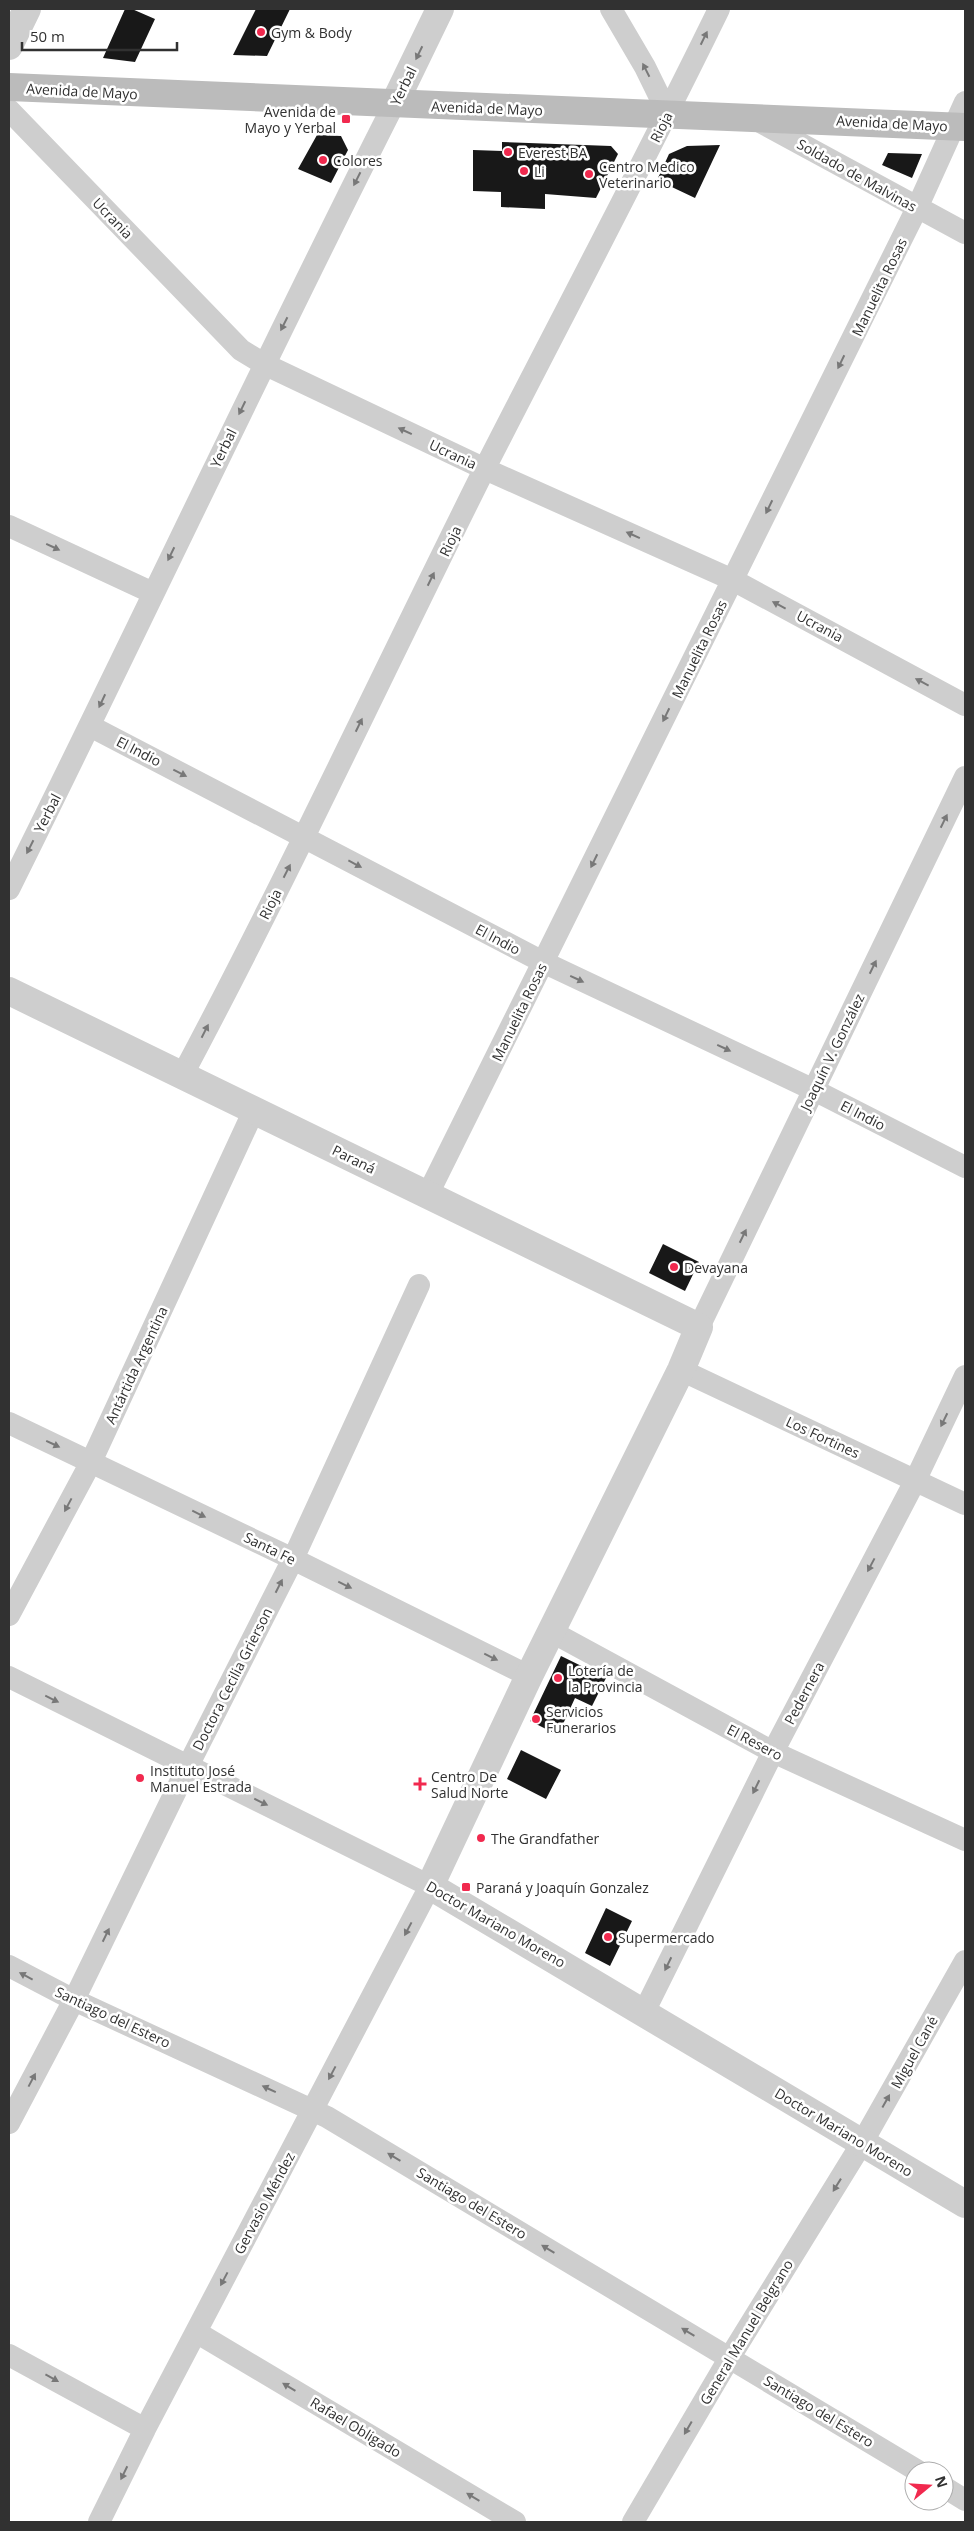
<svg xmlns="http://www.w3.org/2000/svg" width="974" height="2531" viewBox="0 0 974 2531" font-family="'Open Sans',sans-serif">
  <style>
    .building { fill: #181818 }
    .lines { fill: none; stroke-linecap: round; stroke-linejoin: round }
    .minor { stroke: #cecece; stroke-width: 22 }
    .tertiary { stroke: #cecece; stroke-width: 28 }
    .secondary { stroke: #bbb; stroke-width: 28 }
    .oneway { fill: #787878 }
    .poi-dot { fill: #f1294e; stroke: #fff; stroke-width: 2 }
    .labels { text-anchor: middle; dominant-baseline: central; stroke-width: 5; stroke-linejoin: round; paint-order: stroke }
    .poi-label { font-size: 14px; fill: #313131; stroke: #fff; text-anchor: start }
    .street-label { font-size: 14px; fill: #313131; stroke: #fff }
  </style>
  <rect width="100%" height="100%" fill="#fff"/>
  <path class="building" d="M125 9H132L155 19 135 62 103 58Z
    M256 9H290L267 56 233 55Z
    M317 135 341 136 348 150 331 183 298 169Z
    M502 142 611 146 618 154 596 198 545 194V209L501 207V192L473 191V150L502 151Z
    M720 145 695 198 657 180 669 154 687 146Z
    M888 153 922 154 912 178 882 165Z
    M663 1244 699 1262 685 1291 649 1273Z
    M561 1656 606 1678 592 1706 575 1698 558 1735 530 1721Z
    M521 1750 561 1770 546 1799 507 1779Z
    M606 1908 632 1921 610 1966 585 1953Z"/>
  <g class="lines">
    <path class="minor" d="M611 9 645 67 668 114
      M9 110 241 350 264 364 485 469 733 580 965 705
      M753 118 965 233
      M9 526 153 593
      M90 726 543 962 814 1090 965 1167
      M9 889C139 628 262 364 394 104
      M183 1074C289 875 384 670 485 468 563 315 644 163 719 9
      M428 1194 917 208 965 102
      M699 1327 965 777
      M681 1370 965 1504
      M9 1423 293 1559 529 1676
      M9 1615 91 1462 254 1110
      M552 1632 773 1752 965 1840
      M9 1677 430 1886 145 2429 99 2522
      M9 1966 74 2000 327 2117 918 2471
      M644 2012 773 1752 915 1481 965 1376
      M9 2123 74 2000 188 1766 293 1559 419 1285
      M196 2332 515 2522
      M9 2355 145 2429
      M944 2487 965 2500
      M633 2522 730 2357 862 2143 965 1961"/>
    <path class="tertiary" d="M9 46 27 9
      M394 104 440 9
      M9 991 699 1327 681 1370 529 1676 430 1886 965 2204"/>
    <path class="secondary" d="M9 87 965 127"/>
  </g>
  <defs><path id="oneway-solid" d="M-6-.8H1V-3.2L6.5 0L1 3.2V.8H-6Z" transform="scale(1.25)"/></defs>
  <g class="oneway">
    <use href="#oneway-solid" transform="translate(704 38) rotate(-64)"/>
    <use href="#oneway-solid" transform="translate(419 53) rotate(116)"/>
    <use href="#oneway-solid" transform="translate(646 70) rotate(-117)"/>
    <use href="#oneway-solid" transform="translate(357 179) rotate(117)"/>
    <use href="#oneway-solid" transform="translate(284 324) rotate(117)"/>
    <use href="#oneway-solid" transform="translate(841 362) rotate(116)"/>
    <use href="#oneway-solid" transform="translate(242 408) rotate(116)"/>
    <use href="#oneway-solid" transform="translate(405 431) rotate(-155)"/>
    <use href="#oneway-solid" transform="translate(769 507) rotate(116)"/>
    <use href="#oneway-solid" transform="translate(633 535) rotate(-156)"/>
    <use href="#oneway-solid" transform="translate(53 547) rotate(25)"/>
    <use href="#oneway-solid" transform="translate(171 554) rotate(116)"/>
    <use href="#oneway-solid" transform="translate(431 579) rotate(-64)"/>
    <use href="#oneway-solid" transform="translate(779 605) rotate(-152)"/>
    <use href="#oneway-solid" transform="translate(922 682) rotate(-152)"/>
    <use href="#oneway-solid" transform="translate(102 701) rotate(115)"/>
    <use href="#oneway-solid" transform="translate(666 715) rotate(116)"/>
    <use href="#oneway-solid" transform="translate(359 725) rotate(-64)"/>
    <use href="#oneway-solid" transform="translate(180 773) rotate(27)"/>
    <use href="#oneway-solid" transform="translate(944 821) rotate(-64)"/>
    <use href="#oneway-solid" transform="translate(30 847) rotate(117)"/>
    <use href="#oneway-solid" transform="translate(594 861) rotate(116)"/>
    <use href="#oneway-solid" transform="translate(355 864) rotate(28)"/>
    <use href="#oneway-solid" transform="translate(287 871) rotate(-63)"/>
    <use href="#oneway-solid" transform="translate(873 967) rotate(-64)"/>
    <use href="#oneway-solid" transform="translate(577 979) rotate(25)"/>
    <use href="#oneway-solid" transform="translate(205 1031) rotate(-63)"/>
    <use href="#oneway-solid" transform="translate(724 1048) rotate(25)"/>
    <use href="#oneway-solid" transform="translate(743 1236) rotate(-64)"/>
    <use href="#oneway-solid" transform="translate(944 1420) rotate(116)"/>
    <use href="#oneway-solid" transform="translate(53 1444) rotate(25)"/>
    <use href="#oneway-solid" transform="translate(68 1505) rotate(118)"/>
    <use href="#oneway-solid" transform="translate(199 1514) rotate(26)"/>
    <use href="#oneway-solid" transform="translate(871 1565) rotate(118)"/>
    <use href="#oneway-solid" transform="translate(345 1585) rotate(26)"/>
    <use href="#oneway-solid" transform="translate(279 1586) rotate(-63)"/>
    <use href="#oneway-solid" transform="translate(491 1657) rotate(26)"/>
    <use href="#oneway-solid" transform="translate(52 1699) rotate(26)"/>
    <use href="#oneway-solid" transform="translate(756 1787) rotate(116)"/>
    <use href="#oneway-solid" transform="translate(261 1802) rotate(26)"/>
    <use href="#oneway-solid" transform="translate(408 1929) rotate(118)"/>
    <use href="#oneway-solid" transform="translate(106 1935) rotate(-64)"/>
    <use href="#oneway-solid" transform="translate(668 1964) rotate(116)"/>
    <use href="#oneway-solid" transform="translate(26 1976) rotate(-152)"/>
    <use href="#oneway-solid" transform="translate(332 2073) rotate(118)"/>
    <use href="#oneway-solid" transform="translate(32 2080) rotate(-62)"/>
    <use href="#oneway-solid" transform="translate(269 2089) rotate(-155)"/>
    <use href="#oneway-solid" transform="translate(886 2101) rotate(-61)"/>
    <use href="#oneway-solid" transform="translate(394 2157) rotate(-149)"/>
    <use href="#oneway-solid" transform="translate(837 2185) rotate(122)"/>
    <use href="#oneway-solid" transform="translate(548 2249) rotate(-149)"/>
    <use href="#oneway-solid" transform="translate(224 2279) rotate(118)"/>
    <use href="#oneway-solid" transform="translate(688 2332) rotate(-149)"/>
    <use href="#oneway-solid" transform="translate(52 2378) rotate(29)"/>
    <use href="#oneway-solid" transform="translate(289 2387) rotate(-149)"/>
    <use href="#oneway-solid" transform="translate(688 2428) rotate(120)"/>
    <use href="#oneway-solid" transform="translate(124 2473) rotate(116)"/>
    <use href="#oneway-solid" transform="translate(473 2497) rotate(-149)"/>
  </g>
  <g class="poi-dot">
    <circle cx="261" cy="32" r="5"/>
    <rect x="341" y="114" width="10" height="10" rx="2.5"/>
    <circle cx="508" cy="152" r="5"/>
    <circle cx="323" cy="160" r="5"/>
    <circle cx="524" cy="171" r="5"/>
    <circle cx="589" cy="174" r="5"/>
    <circle cx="674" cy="1267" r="5"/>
    <circle cx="558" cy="1678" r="5"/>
    <circle cx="536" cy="1719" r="5"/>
    <circle cx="140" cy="1778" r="5"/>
    <path d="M417.5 1776.5h5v5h5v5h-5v5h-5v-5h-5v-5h5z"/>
    <circle cx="481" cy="1838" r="5"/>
    <rect x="461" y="1882" width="10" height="10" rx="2.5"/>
    <circle cx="608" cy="1937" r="5"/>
  </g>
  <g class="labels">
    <g class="poi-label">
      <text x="271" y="32">Gym &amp; Body</text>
      <text x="336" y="111" text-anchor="end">Avenida de<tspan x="336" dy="16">Mayo y Yerbal</tspan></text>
      <text x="518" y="152">Everest BA</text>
      <text x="333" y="160">Colores</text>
      <text x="599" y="166">Centro Medico<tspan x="599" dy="16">Veterinario</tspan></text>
      <text x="534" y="171">Li</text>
      <text x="684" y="1267">Devayana</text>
      <text x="568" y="1670">Lotería de<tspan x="568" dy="16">la Provincia</tspan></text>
      <text x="546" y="1711">Servicios<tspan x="546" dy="16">Funerarios</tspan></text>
      <text x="150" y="1770">Instituto José<tspan x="150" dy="16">Manuel Estrada</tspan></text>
      <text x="431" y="1776">Centro De<tspan x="431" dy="16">Salud Norte</tspan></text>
      <text x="491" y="1838">The Grandfather</text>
      <text x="476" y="1887">Paraná y Joaquín Gonzalez</text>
      <text x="618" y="1937">Supermercado</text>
    </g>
    <g class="street-label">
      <text transform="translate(403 86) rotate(-64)">Yerbal</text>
      <text transform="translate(82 91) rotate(3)">Avenida de Mayo</text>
      <text transform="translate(487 108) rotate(2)">Avenida de Mayo</text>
      <text transform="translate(892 123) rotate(3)">Avenida de Mayo</text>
      <text transform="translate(661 127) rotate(-63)">Rioja</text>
      <text transform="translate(857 175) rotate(29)">Soldado de Malvinas</text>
      <text transform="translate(113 218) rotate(46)">Ucrania</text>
      <text transform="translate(879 287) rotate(-64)">Manuelita Rosas</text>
      <text transform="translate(223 448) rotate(-64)">Yerbal</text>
      <text transform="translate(453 454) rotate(25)">Ucrania</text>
      <text transform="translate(450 541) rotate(-64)">Rioja</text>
      <text transform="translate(820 626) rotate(28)">Ucrania</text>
      <text transform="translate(699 649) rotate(-64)">Manuelita Rosas</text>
      <text transform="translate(139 751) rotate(27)">El Indio</text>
      <text transform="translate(47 813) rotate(-63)">Yerbal</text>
      <text transform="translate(270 904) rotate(-63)">Rioja</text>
      <text transform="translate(498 939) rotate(28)">El Indio</text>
      <text transform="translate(519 1012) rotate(-64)">Manuelita Rosas</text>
      <text transform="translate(832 1052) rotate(-64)">Joaquín V. González</text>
      <text transform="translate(863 1115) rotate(27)">El Indio</text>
      <text transform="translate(354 1159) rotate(26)">Paraná</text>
      <text transform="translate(136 1365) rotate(-65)">Antártida Argentina</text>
      <text transform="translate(823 1437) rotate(25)">Los Fortines</text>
      <text transform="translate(270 1548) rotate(26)">Santa Fe</text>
      <text transform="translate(232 1679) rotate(-63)">Doctora Cecilia Grierson</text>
      <text transform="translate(804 1693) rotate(-62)">Pedernera</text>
      <text transform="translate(755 1742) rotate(28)">El Resero</text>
      <text transform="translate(496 1924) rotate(30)">Doctor Mariano Moreno</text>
      <text transform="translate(113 2017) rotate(25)">Santiago del Estero</text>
      <text transform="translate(914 2052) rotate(-61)">Miguel Cané</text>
      <text transform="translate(844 2132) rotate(31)">Doctor Mariano Moreno</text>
      <text transform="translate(264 2203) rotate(-62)">Gervasio Méndez</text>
      <text transform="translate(472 2203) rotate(31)">Santiago del Estero</text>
      <text transform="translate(746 2332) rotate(-59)">General Manuel Belgrano</text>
      <text transform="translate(819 2411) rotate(31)">Santiago del Estero</text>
      <text transform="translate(356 2427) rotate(31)">Rafael Obligado</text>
    </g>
  </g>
  <rect width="974" height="2531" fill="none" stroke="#313131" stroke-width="20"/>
  <g transform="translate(929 2486) rotate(72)"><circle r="24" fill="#ffffff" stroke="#adadad"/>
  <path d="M0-4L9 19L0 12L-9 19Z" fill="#f1294e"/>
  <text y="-8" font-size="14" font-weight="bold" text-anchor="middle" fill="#313131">N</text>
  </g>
  <path d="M22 42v8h155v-8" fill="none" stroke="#313131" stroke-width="2.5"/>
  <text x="30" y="42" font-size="15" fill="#313131" stroke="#ffffff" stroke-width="4" paint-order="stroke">50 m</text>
</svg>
